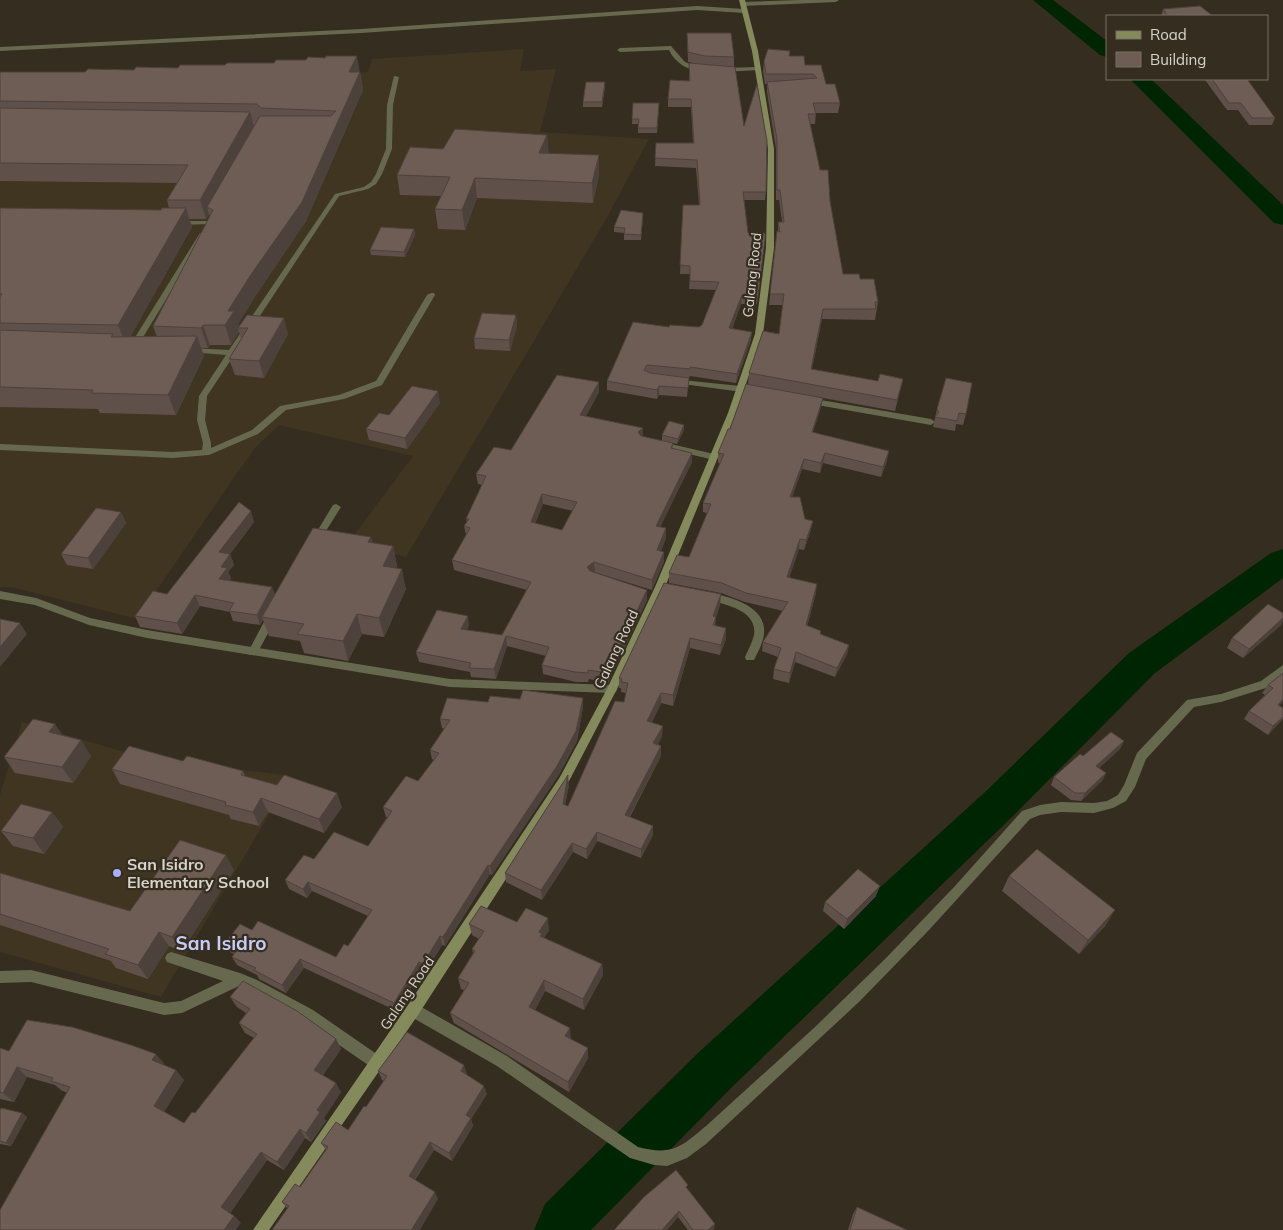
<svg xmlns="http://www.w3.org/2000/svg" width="1283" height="1230" viewBox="0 0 1283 1230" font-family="Mulish,sans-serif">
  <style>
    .built { fill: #403521 }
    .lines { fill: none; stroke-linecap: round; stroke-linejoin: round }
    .river { fill: #002503; fill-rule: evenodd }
    .lane { fill: #66694d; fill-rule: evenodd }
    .street { fill: #66694d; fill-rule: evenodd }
    .secondary { fill: #858a5d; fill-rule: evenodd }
    .wall { fill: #5f5049; fill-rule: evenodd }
    .shaded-wall { fill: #4d413c }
    .building { fill: #6e5d55; stroke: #4d413c; fill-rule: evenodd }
    .poi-dot { fill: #a8b0fc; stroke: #352d1f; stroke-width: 2 }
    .labels { text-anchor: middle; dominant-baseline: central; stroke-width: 4.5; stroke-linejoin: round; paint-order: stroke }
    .street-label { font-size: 14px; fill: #d9d4cb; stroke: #352d1f }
    .near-poi-label { font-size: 16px; font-weight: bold; fill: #d9d4cb; stroke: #352d1f; text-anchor: start }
    .near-quarter-label { font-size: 19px; font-weight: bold; fill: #c7cdf8; stroke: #352d1f }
  </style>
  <rect width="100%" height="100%" fill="#352d1f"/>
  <path class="built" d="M524 49 520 71 556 69 540 132 649 139 605 221 406 557 349 542 413 456 279 425 256 447 235 476 137 619 11 587H0V89L368 72 372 59Z
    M22 722 145 758 292 776 161 997 0 952V795Z"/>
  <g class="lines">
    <path class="river" d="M1033 0H1053L1107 41V57L1100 55Z
      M1130 79H1151L1283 205V225L1274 223Z
      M1283 549V578L1155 673 1012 817 732 1087 591 1230H534L545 1204 698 1053 984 793 1129 653 1271 553Z"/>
    <path class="lane" d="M800 0H839L836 2 743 6 740 4 743 2Z
      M697 6 744 9 747 11 744 13 697 10 361 33 0 51V47L361 29Z
      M394 76 399 77 393 105 392 149 382 174 376 184 368 189 339 196 207 396 205 420 211 443V448L252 430 280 406 339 395 376 381 427 295 431 293H434L435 295 382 385 344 399 286 410 258 434 209 455 173 458 0 450V444L173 452 202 450 203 443 197 420 199 396 226 355 190 352 186 350 190 348 229 350 335 194 364 187 371 182 376 174 386 149 387 105Z
      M209 221 212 223 211 224 178 225 175 223 178 221Z
      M200 233 206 234 137 347 136 349H130L129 347Z
      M336 504 341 507 319 542H313L311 540 313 538 333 505Z
      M271 614 276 618 258 652 257 655H249L248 652 266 618Z"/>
    <path class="street" d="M671 46 685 62 703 69V71C688 71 675 63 669 50L620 52 617 50 620 48Z
      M757 67 760 69 759 70 723 72 720 70 723 68Z
      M672 379 750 387 754 390 750 393 675 383 671 381Z
      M809 398 931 419 935 422 931 425 806 403V399Z
      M662 442 714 454 718 457 714 460 659 447 658 445 659 443Z
      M0 591 36 598 90 618 147 630 450 679 612 685 616 686 617 689 616 692 612 693 450 687 147 638 89 625 35 605 0 599Z
      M708 592C729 597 767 605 764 634 763 643 758 652 754 660H746L745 657C748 650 752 643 754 635 758 609 722 604 705 599L703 596 705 593Z
      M1283 665V675L1269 687 1221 702 1194 707 1146 759 1135 787 1126 801 1113 808 1094 813 1061 812 1040 815 1030 819 929 930 860 1001 706 1144 687 1158 667 1166 654 1165 630 1158 497 1066 408 1015 406 1010 408 1005 413 1004 418 1005 507 1056 638 1147C672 1156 681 1147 706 1126L815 1027 886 958 955 886 1022 811 1040 805 1061 802 1094 803 1107 801 1118 795 1124 785 1137 753 1187 700 1221 694 1261 681Z
      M171 952 240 973 257 980 313 1010 381 1057 383 1062 381 1067 376 1069 371 1067 303 1020 249 989 239 986 182 1013 164 1015 31 982 0 983V971L31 970 164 1003 181 1001 223 981 167 962 165 958 167 954Z"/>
    <path class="secondary" d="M739 0H745L758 51 774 149V248L763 334 736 413 665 587 617 689 568 783 418 1015 269 1230H253L408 1005 560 777 607 689 655 587 728 413 755 334 766 248 768 149 752 51Z"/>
  </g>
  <path class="wall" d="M1163 9 1213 16H1161Z
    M687 33 734 57V67L744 126 766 192 765 200H744L748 233 764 248 757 304H741L732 329 751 340 736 383 690 376 689 378 687 397 659 395 657 399 607 390V381L669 327H699L702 325 716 290 689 289 690 274H680L683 205H699L696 168 655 166 656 143H693L691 107H668V99L689 81V63H693L688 62Z
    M790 56 805 65 826 84 840 103 838 113H816L815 124H810L820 170 830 201 843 274 860 279 878 302 875 320 822 319 812 369 878 381 903 379 895 411 823 398 821 407 813 432 887 461 881 477 823 463 820 473 802 469 792 497 811 530 804 550 799 549 789 578 816 593 807 626 821 634 849 645 847 654 835 677 795 662 789 683 773 679 774 669 778 657 762 651 763 642 783 611 745 602 721 593 669 583V573L689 557 707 513 703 512V503L720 463H718V453L730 429 748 384 749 373 779 334 783 305H769L777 231H778V222H782L779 200H776V149L767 92V84H765L763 71 764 61Z
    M0 72H360L363 90 306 221 256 295 238 324 239 327 288 334 264 378 235 375 229 359 241 339 239 332 231 345H210L208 348H201L204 356 176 415 100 413 98 409 0 407V208L161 210 169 208 167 200 177 183 0 181ZM209 214 210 217 153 326 157 337H130L192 227 189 219H206Z
    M1200 79H1247L1275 118 1272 125H1249L1238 110H1227L1205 80H1201Z
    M605 87 602 107H583V102Z
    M633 103 659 108 657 133H638V124H632Z
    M547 135 548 153 599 175 593 203 477 198 465 230 438 229 435 209 441 196 400 195 397 175 443 149Z
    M643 218 641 240H624V233L614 232V227Z
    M414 229 415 235 405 257 371 255 370 250Z
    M516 315 517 326 510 351 475 349 474 338Z
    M599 382V392L586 416 643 437 662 441V435L684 425V430L677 444 673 443V449L692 453V462L660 527 666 538 661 551 664 561 652 590 594 572 647 590V600L608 683 589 679 588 682H576L543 674 542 665 546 656 507 646 496 679 471 677 470 672 419 662 416 652 469 625 467 630 502 635 527 590 454 570 452 560 466 535 464 526 467 523 466 519 482 485 478 484 476 474 511 450ZM543 504 573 511 562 530 535 523Z
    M440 403 407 449 369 440 366 429 389 415Z
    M937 409 966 414 963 425 956 424 955 431 933 427Z
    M121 512 126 523 93 569 67 565 61 554Z
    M254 522 230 554 234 565 228 572 231 578 229 580 275 594 372 543 393 546 397 566 396 568 406 589 384 637 362 634 348 661 304 653 300 641 269 636 263 620 260 625 233 621 230 612 200 606 182 634 140 627 135 616 167 594Z
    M720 605 716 617 715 626 726 639 720 655 690 648 673 706 661 703 652 722 662 736 658 744 661 746V756L630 817 653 826V835L641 858 597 841 587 859 573 852 542 900 506 882 505 873 569 785 565 805 568 806 624 702 626 693 621 692V688H619V678Z
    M1283 613V621L1281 625 1243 658 1227 648 1232 638Z
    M1283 673 1279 706 1283 719 1268 735 1244 719 1249 711 1265 695 1262 693 1268 685Z
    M583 698V707L577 741 558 776 492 875 490 874 445 946 442 945 426 972 422 970 397 1011 304 968 286 993 259 979 257 975 237 965 232 957 234 954 230 952 225 943 252 930 336 957 348 946 368 916 312 891 307 898 289 889 285 880 314 859 368 846 387 817H386L383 807 418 781 434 760 432 759 430 750 444 729 442 728 440 719 488 702 520 699Z
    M63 735 91 756 73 783 15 773 4 757Z
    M1124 741 1120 749 1099 768 1106 773 1102 781 1081 801 1071 800 1051 785 1054 777 1083 756Z
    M183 761 243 771 245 776 342 807 324 833 268 812 259 826 231 819 229 815 120 784 112 769Z
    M52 812 63 827 44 854 13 846 1 831Z
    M234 870 182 951 169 946 148 979 116 968 111 961 0 925V873L130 911Z
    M1009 876 1106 925 1079 954 1002 891Z
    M876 896 844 929 823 911 825 902Z
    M517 922 549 930 544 938 602 964 603 975 584 1010 545 991 535 1010 571 1039 588 1048V1058L569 1092 454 1023 450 1013 464 990 461 989 458 978 473 953 472 949 479 939 472 935 469 924Z
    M230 997 336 1039 341 1049 323 1075 341 1092 324 1118 326 1121 311 1142 305 1138 284 1170 267 1160 230 1213 234 1216 241 1223 67 1093 61 1090 55 1085 27 1077 14 1102 0 1099V1048L9 1051 164 1063 163 1065 184 1080 164 1112 184 1123 195 1113 254 1038 245 1033 239 1023 246 1013 237 1007Z
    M378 1071 467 1074 466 1075 487 1094 471 1119 473 1126 452 1161 434 1150 415 1180 438 1199 287 1208 282 1202 300 1187 326 1150 321 1143 348 1130 366 1107 384 1081 382 1080Z
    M0 1110 22 1113 27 1117 11 1146 0 1144Z
    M688 1190 714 1229 713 1230H688L678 1217 667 1230Z
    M857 1207 907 1230H848L853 1214Z"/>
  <path class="shaded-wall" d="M357 56 363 90 306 221 256 295 238 324 240 328H238L239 332 231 345 225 325 228 311 250 276 302 202 349 72Z
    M250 112 255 130 207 207 209 214 206 219 200 200Z
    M547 135 549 154 539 153Z
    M599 155V175L593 203 592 183Z
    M475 178 477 198 465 230 462 210Z
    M186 208 192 227 126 345 118 325Z
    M414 229 415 235 405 257 404 252Z
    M742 295 741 304 729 337V328Z
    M823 309 822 319 810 380 811 369Z
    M516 315 517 326 510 351 509 340Z
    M284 318 288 334 264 378 259 361Z
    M203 325 210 345 208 348 201 328Z
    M752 332 751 340 736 383 737 374Z
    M197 336 204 356 176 415 168 395Z
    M599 382V392L581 425 580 415Z
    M659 386V395L657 399V390Z
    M438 391 440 403 407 449 405 438Z
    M823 398 821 407 810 441 812 432Z
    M684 425V430L677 444 678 439Z
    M643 428V438L638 442V432Z
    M889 451 887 461 881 477 883 467Z
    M692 453V462L656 536V526Z
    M825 453 823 463 820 473 821 463Z
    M804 459 802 469 789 507 790 497Z
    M542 494 543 504 532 532 531 522Z
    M251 511 254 522 230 554 234 565 228 572 231 578 223 589 219 579 221 567 219 552Z
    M121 512 126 523 93 569 88 558Z
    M813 521 811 530 804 550 806 540Z
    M666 528V538L657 560V550Z
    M371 537 376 556 368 542Z
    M800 539 799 549 786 587 787 577Z
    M393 546 397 566 387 586 383 566Z
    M664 552V561L652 590V580Z
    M594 562 595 572 587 577V567Z
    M402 569 406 589 384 637 379 618Z
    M817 584 816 593 805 635 806 625Z
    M272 587 276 597 262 617 263 620 260 625 257 615Z
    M647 590V600L608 683 607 673Z
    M721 594 720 605 712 626 713 616Z
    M195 595 200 606 182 634 177 623Z
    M357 614 362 634 348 661 343 641Z
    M468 616 469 625 463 639 461 629Z
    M1283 618V621L1281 625 1243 658 1249 649Z
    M20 623 27 634 0 667V647Z
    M726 628V639L720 655 721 645Z
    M506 636 507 646 496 679 494 669Z
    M690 638V648L673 706V695Z
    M849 645 847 654 835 677 837 668Z
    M796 652 795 662 789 683 790 673Z
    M661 693V703L647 731V721Z
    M583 698V707L577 741 558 776 492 875 490 866Z
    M1283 699V702L1272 713 1278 705Z
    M1283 717 1282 720 1268 735 1273 726Z
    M55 724 66 740 49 732Z
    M663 726 662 736 653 753V743Z
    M81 740 91 756 73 783 62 767Z
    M1124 741 1120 749 1092 773 1096 766Z
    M661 746V756L625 825V815Z
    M1106 773 1102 781 1081 801 1085 793Z
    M568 775 569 785 563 814V804Z
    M337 793 342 807 324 833 319 819Z
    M261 798 268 812 259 826 253 812Z
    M52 812 63 827 44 854 33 838Z
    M653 826V835L641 858V849Z
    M597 832V841L587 859 586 849Z
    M572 843 573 852 542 900 541 890Z
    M226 855 234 870 182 951 172 937Z
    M488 865 490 874 445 946 443 937Z
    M308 882 312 891 307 898 303 889Z
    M880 886 876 896 844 929 847 919Z
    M1115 910 1106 925 1079 954 1088 940Z
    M548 918 549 930 543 940 539 932Z
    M159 932 169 946 148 979 138 965Z
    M440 936 442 945 426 972 423 964Z
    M300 959 304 968 286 993 282 985Z
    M419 962 422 970 397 1011 394 1003Z
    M602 964 603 975 584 1010 583 999Z
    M544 980 545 991 531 1017 529 1007Z
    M570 1028 571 1039 567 1047 565 1036Z
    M336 1039 341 1049 319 1080 314 1070Z
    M588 1048V1058L569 1092 568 1082Z
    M156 1054 164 1063 160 1070 152 1060Z
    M464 1065 467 1074 463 1080 461 1071Z
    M17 1067 27 1077 14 1102 3 1093Z
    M176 1070 184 1080 162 1115 154 1106Z
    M336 1083 341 1092 324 1118 326 1121 311 1142 306 1133 317 1110Z
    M484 1086 487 1094 471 1119 473 1126 452 1161 449 1153 466 1115Z
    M22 1113 27 1117 11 1146 6 1143Z
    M300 1129 305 1138 284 1170 277 1162Z
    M430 1142 434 1150 412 1183 409 1176Z
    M261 1152 267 1160 229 1215 221 1207Z
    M435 1192 438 1199 420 1230H413L412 1229Z
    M679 1211 678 1217 667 1230H662Z
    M234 1216 241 1223 236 1230H224Z
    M715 1224 714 1229 713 1230H708Z"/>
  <path class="building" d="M1200 6 1213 16H1168L1163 9Z
    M687 33H731L734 57 705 56 688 52Z
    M768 49 790 51 789 56H804L805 65H821L826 84H835L840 103H813L816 114H808L820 170H828L830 201 843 274H859L860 279H874L878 302H875L876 309H823L811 369 878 381 880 374 903 379 897 400 749 373 763 331 779 334 784 294H770L777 231 780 232 778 222H784L780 190H777V139L767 82 817 78 813 74H766L764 61Z
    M326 56H357L349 72H360L302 202 250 276 228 311H234L225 325H203L201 328 153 326 213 210 207 207 260 116H331L336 111 261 108 257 104 0 101V72H85L88 69 134 70 136 67 178 68 180 65H225L227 63H274L276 60H306L308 57 325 58Z
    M689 63 735 67 744 126 757 84 767 141 766 192H743L748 233H765V239L758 296 742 295 729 328 752 332 737 374 690 367V369L647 365 644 370 650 373 689 378 688 388 659 386 657 390 607 381 633 322 669 327 670 325 699 327 702 325 719 282 690 281V266L680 265 683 205H700L697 160 655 158 656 143H694L691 99H668L670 80 690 81Z
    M1212 79H1247L1275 118H1252L1241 103H1229Z
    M586 82H605L602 102H583Z
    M633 103H659L657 128H638L639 119H632Z
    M0 108 250 112 200 200H167L188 165 0 163Z
    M455 129 547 135 539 153 599 155 592 183 475 178 462 210 435 209 450 177 397 175 410 147 443 149Z
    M0 208 161 210 162 208H186L118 325 0 323V297L2 294H0Z
    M621 210 643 213 641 235 624 234 625 228 614 227Z
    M381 227 414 229 404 252 370 250Z
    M482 313 516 315 509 340 474 338Z
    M247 315 284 318 259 361 229 359 248 328H238Z
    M0 330 113 334 111 337 197 336 168 395 91 393 93 390 0 387Z
    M557 375 599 382 580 415 643 428 638 432 641 436 673 443 671 448 692 453 656 526 666 528 657 550 664 552 652 580 594 562 587 567 590 571 647 590 607 673 588 670V673L575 672 542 665 549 647 506 636 494 669 469 668 471 663 416 652 437 610 468 616 461 629 502 635 531 582 452 560 470 528 464 526 469 519H466L486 476 476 474 494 447 511 450ZM542 494 577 502 562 530 531 522Z
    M946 378 972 383 966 414 959 413 957 421 935 417 939 412 937 409Z
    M746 384 823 398 812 432 889 451 883 467 825 453 821 463 804 459 790 497H800L805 519 813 521 806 540 800 539 787 577 817 584 806 625 821 631 820 634 849 645 837 668 796 652 790 673 774 669 781 648 763 642 788 602 746 593 722 583 669 573 677 555 689 557 711 504 703 503 724 454 718 453 728 429H730Z
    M412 386 438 391 405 438 366 429 379 413 389 415Z
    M669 421 684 425 678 439 662 435Z
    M239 502 251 511 219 552 230 554 221 567 227 568 219 579 272 587 257 615 229 611 234 603 195 595 177 623 135 616 153 591 167 594Z
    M96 508 121 512 88 558 61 554Z
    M313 528 371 537 368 542 393 546 383 566 402 569 379 618 357 614 343 641 297 634 304 624 262 617Z
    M664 583 721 594 713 616 716 617 713 625 726 628 721 645 690 638 673 695 661 693 647 721 663 726 653 743 661 746 625 815 653 826 641 849 597 832 586 849 572 843 541 890 505 873 568 775 563 804 568 806 615 701 624 702 628 683 621 682 622 679 619 678Z
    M1268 604 1283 613V618L1249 649 1232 638Z
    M0 619 20 623 0 647Z
    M1283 673V699L1278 705 1283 708V717L1273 726 1249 711 1273 688 1268 685Z
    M523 690 583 698 576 731 557 766 490 866 488 865 443 937 440 936 423 964 419 962 394 1003 300 959 282 985 254 970 256 968 232 957 238 949 225 943 240 924 252 930 258 921 336 957 344 944 348 946 372 910 308 882 303 889 285 880 304 855 314 859 334 832 368 846 392 811 383 807 406 776 418 781 439 753 430 750 450 720 440 719 447 698 488 702 490 696 520 699Z
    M33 719 55 724 49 732 81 740 62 767 4 757Z
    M1111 732 1124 741 1096 766 1106 773 1085 793H1075L1054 777 1080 754 1083 756Z
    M129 746 183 761 187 756 243 771 241 775 277 785 284 775 337 793 319 819 261 798 253 812 225 805 226 802 112 769Z
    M21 804 52 812 33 838 1 831Z
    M180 840 226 855 172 937 159 932 138 965 105 954 109 949 0 914V873L130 911Z
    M1037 849 1115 910 1088 940 1009 876Z
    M858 869 880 886 847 919 825 902Z
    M481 906 517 922 526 908 548 918 539 932 542 934 540 936 602 964 583 999 544 980 529 1007 570 1028 565 1036 588 1048 568 1082 450 1013 469 983 458 978 475 951 472 949 484 931 469 924Z
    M243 981 297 1011 336 1039 314 1070 336 1083 317 1110 320 1112 306 1133 300 1129 277 1162 261 1152 221 1207 234 1216 224 1230H0V1210L70 1087 51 1081 53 1078 17 1067 3 1093 0 1092V1048L9 1051 27 1020 72 1027 131 1045 156 1054 152 1060 176 1070 154 1106 184 1123 192 1112 195 1113 257 1034 239 1023 250 1009 230 997Z
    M407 1032 464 1065 461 1071 484 1086 466 1115 471 1118 449 1153 430 1142 409 1176 435 1192 412 1229 414 1230H272L289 1206 282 1202 295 1184 300 1187 328 1147 321 1143 336 1122 348 1130 364 1106 366 1107 387 1076 378 1071Z
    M1 1108 22 1113 6 1143 0 1141V1110Z
    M676 1170 688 1185 686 1187 715 1224 708 1230H693L679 1211 662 1230H614L644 1197Z
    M857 1207 907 1230H850Z"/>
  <circle class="poi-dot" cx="117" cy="873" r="5"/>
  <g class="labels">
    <g class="street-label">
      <text transform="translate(752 275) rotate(-84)">Galang Road</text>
      <text transform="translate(616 649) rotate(-65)">Galang Road</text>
      <text transform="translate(407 993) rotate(-56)">Galang Road</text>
    </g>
    <g class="near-poi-label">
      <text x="127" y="864">San Isidro<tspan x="127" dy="18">Elementary School</tspan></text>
    </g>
    <g class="near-quarter-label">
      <text x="221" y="943">San Isidro</text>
    </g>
  </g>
  <rect x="1106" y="15" width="162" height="65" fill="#352d1f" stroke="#777064"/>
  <rect x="1116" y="31" width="25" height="8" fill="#858a5d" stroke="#777064"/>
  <text x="1150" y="40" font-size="15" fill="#d9d4cb">Road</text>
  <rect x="1116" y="52" width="25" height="15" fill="#6e5d55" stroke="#777064"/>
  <text x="1150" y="65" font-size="15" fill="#d9d4cb">Building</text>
</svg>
